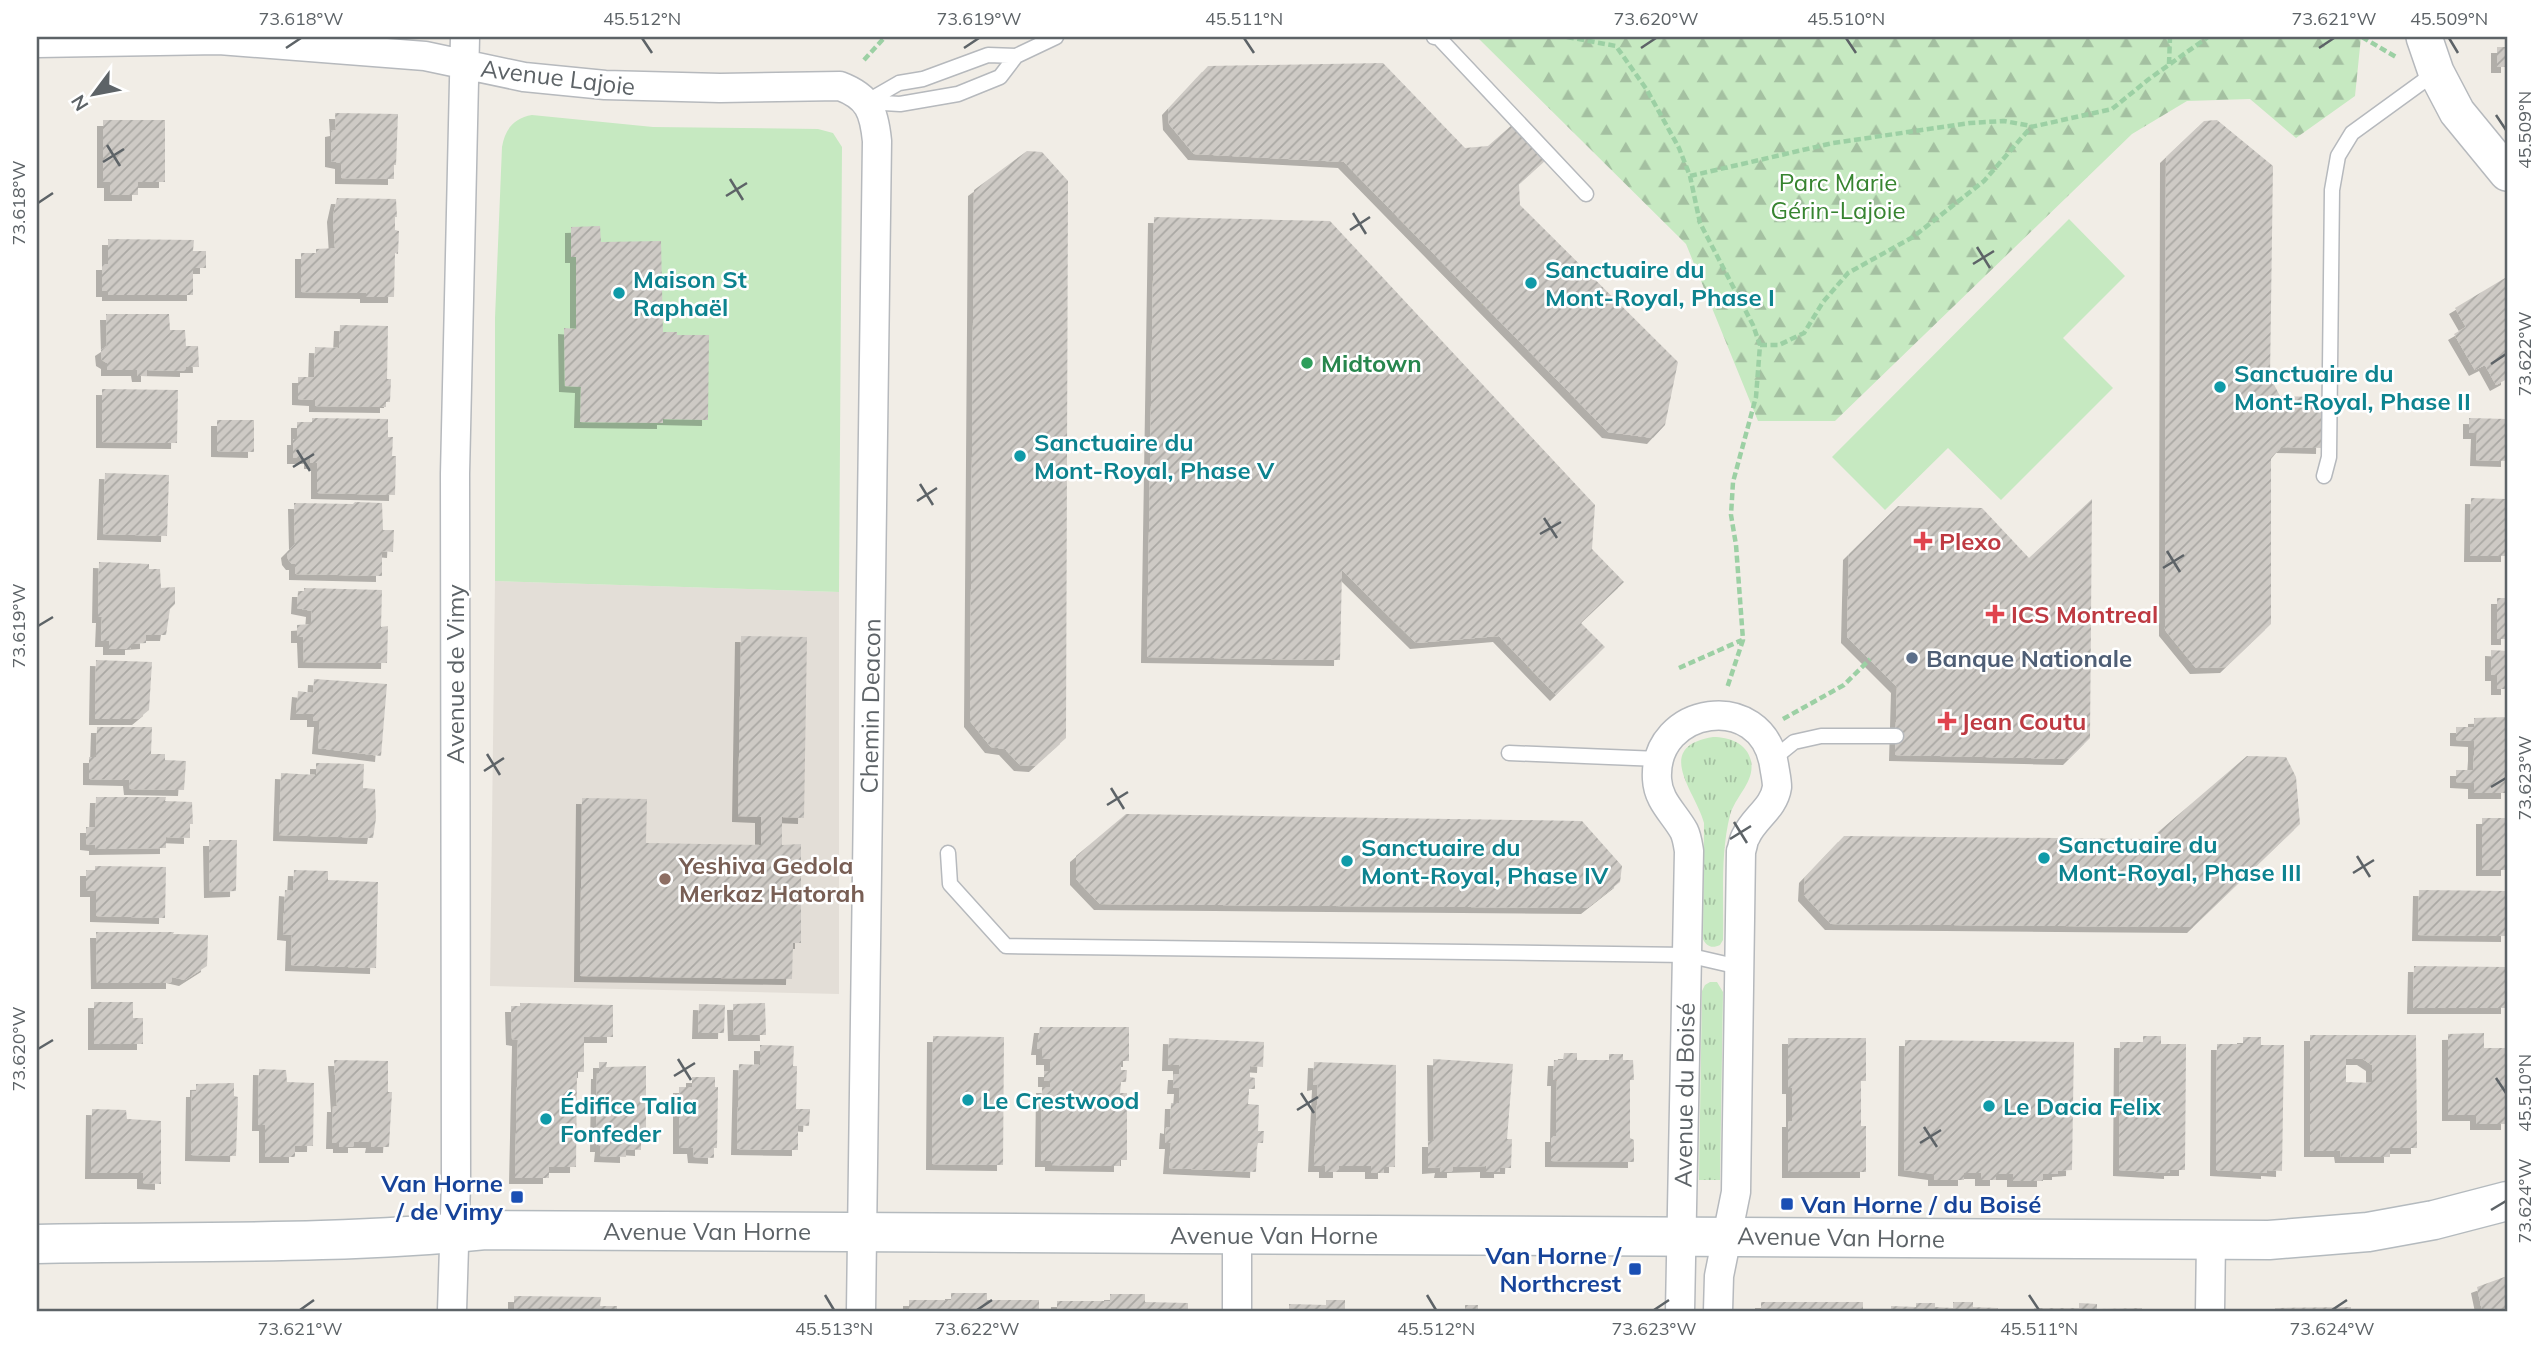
<svg xmlns="http://www.w3.org/2000/svg" width="2544" height="1348" viewBox="0 0 2544 1348" font-family="Mulish,sans-serif">
  <style>
    .education { fill: #e3ded7 }
    .grass { fill: url(#grass-tufts) }
    .forest { fill: url(#forest-firs) }
    .green { fill: #c6e9c1 }
    .building { fill: url(#building-hatch); fill-rule: evenodd; filter: url(#shadow) }
    .lines { fill: none; stroke-linecap: round; stroke-linejoin: round }
    .service-casing { stroke: #b6b9bd; stroke-width: 17 }
    .minor-casing { stroke: #b6b9bd; stroke-width: 31 }
    .tertiary-casing { stroke: #b6b9bd; stroke-width: 38 }
    .secondary-casing { stroke: #b4babe; stroke-width: 41 }
    .path { stroke: #9cd0a4; stroke-width: 4.5; stroke-dasharray: 7 3.5; stroke-linecap: butt }
    .service { stroke: #fff; stroke-width: 14 }
    .minor { stroke: #fff; stroke-width: 28 }
    .tertiary { stroke: #fff; stroke-width: 35 }
    .secondary { stroke: #fff; stroke-width: 38 }
    .ticks { fill: none; stroke: #5d6367; stroke-width: 2.5 }
    .culture-dot { fill: #0f9aa8; stroke: #fff; stroke-width: 2.5 }
    .leisure-dot { fill: #2e9e5b; stroke: #fff; stroke-width: 2.5 }
    .health-dot { fill: #e0444e; stroke: #fff; stroke-width: 2.5 }
    .service-dot { fill: #5c6f8a; stroke: #fff; stroke-width: 2.5 }
    .education-dot { fill: #8d6e63; stroke: #fff; stroke-width: 2.5 }
    .transit-dot { fill: #1a4fb4; stroke: #fff; stroke-width: 2.5 }
    .labels { text-anchor: middle; dominant-baseline: central; stroke-width: 5; stroke-linejoin: round; paint-order: stroke }
    .street-label { font-size: 24px; fill: #5d6367; stroke: #fff }
    .park-label { font-size: 24px; fill: #378430; stroke: #fff }
    .culture-label { font-size: 24px; font-weight: bold; fill: #0d838f; stroke: #fff; text-anchor: start }
    .leisure-label { font-size: 24px; font-weight: bold; fill: #27864d; stroke: #fff; text-anchor: start }
    .health-label { font-size: 24px; font-weight: bold; fill: #be3a42; stroke: #fff; text-anchor: start }
    .service-label { font-size: 24px; font-weight: bold; fill: #4e5e75; stroke: #fff; text-anchor: start }
    .education-label { font-size: 24px; font-weight: bold; fill: #785e54; stroke: #fff; text-anchor: start }
    .transit-label { font-size: 24px; font-weight: bold; fill: #164399; stroke: #fff; text-anchor: end }
    .neatline { fill: none; stroke: #5d6367; stroke-width: 2.5 }
    .ticks-label { font-size: 18px; text-anchor: middle; fill: #5d6367 }
  </style>
  <defs>
    <pattern id="grass-tufts" width="24" height="20" patternUnits="userSpaceOnUse" patternTransform="scale(1.75)"><rect width="24" height="20" fill="#c6e9c1"/><path d="M3 7l-1-3M5 7V3M7 7l1-3M15 17l-1-3M17 17v-4M19 17l1-3" fill="none" stroke="#a4c0a1"/></pattern>
    <pattern id="forest-firs" width="22" height="20" patternUnits="userSpaceOnUse" patternTransform="scale(1.75)"><rect width="22" height="20" fill="#c6e9c1"/><path d="M5 1l3.5 6h-7zM16 11l3.5 6h-7z" fill="#a4c0a1"/></pattern>
    <pattern id="building-hatch" width="6" height="6" patternUnits="userSpaceOnUse" patternTransform="scale(1.75)"><rect width="6" height="6" fill="#cecac5"/><path d="M-1 1l2-2M0 6l6-6M5 7l2-2" fill="none" stroke="#aaa8a4"/></pattern>
    <filter id="shadow"><feDropShadow dx="-6" dy="6" stdDeviation="0" flood-color="#0004"/></filter>
  </defs>
  <rect width="100%" height="100%" fill="#f1ede6"/>
  <path class="education" d="M495 581 839 592V994L490 986Z"/>
  <path class="grass" d="M1713 737C1729 737 1747 743 1751 761 1755 782 1736 795 1730 815 1720 855 1724 899 1723 940L1720 945C1712 949 1706 946 1703 939L1704 823C1696 792 1652 747 1713 737Z
    M1710 982H1717L1723 992 1720 1180H1699L1702 991 1705 985Z"/>
  <path class="forest" d="M1477 37H2361L2355 96 2296 138 2250 99 2187 101 2132 134 1835 421H1758L1686 244Z"/>
  <path class="green" d="M532 115 653 127 818 129 833 133 842 147 839 592 495 581V318L502 147C505 129 514 118 532 115Z
    M2069 219 2125 276 2063 338 2113 388 2001 500 1948 448 1885 510 1832 457Z"/>
  <path class="building" d="M2497 47H2507V67H2497Z
    M1383 63 1465 148 1488 146 1521 117 1553 153 1519 184 1520 205 1678 362 1665 425 1653 438 1608 432 1344 162 1194 154 1169 124 1168 109 1208 66Z
    M335 113 398 114 396 165H394V179L341 178V163L331 161V131L336 130Z
    M103 120H165V182H138V195H110V182H103Z
    M2217 120 2273 166 2270 377 2280 396 2323 397 2322 448 2281 447 2271 459V624L2226 667 2196 668 2165 630 2166 157 2204 121Z
    M1027 151 1042 152 1068 181 1066 738 1035 766 1020 765 1005 749 991 747 970 721 974 190Z
    M337 198 396 199 397 217H395V230L399 231 398 254 395 253 394 297H366V293L301 292V253H316V249L335 248 333 216Z
    M1154 217 1330 221 1595 505 1592 549 1624 582 1581 623 1605 647 1556 695 1499 636 1416 643 1342 570 1340 660 1147 657Z
    M600 226 601 242 661 241 663 332H677V335H709L708 420 663 419V423L580 422 581 387 565 386 564 328 576 329V257H571V227Z
    M108 239 194 240 193 251H206V268H193V295H108V291H102V264H108Z
    M2505 278 2507 281V379L2496 385 2485 365 2475 370 2454 334 2466 327 2455 308Z
    M106 314H169L170 330H185L186 346H198L199 367H186V371L147 370V376H138L137 370H107V363L102 360 101 350 107 346Z
    M340 325 388 326 387 379H391L390 402H386V407L315 406V400L298 399V377H314L315 347 339 348Z
    M102 389 178 390 177 443 102 442Z
    M312 418 388 419V437H393L392 456H396L395 495 317 493V463H310V458H293V439H297V422H312Z
    M2469 418 2507 419V461L2476 460 2477 433H2469Z
    M217 420H254V452L217 451Z
    M105 473 169 475 167 536 103 534Z
    M2471 498 2507 499V556H2470Z
    M2092 499 2090 738 2069 759 1895 755 1897 687 1847 637 1849 554 1898 506 1982 508 2029 558Z
    M355 502 382 503 383 530H394L393 552 382 551V576L295 574V564H292L288 559 287 552 295 544 294 503 353 504Z
    M99 562 149 564V569H160L161 588 175 587V604L170 609 166 635H146V643L131 644V649H109V641H101L102 617H98Z
    M304 588 382 590 381 627 388 626 387 663 304 662 303 637H297V625L311 624 312 611 297 608 298 591H304Z
    M2497 598H2507V639H2497Z
    M741 636 807 637 804 818 782 817V845L801 844V943H793L792 979 580 976 582 798 647 799 646 843 761 845V817L738 816Z
    M2491 650 2507 651V689H2497V675H2491Z
    M96 660 152 662 149 710 138 719H95Z
    M314 679 387 684 381 756 318 748 320 721H313V714H296L298 691 313 693Z
    M2507 717V793H2474V783L2456 782V770H2473L2474 755V741L2456 740V727H2474V718Z
    M97 727H152L151 754H165V760L186 761 184 790 130 789 129 780 89 779V757H96Z
    M2247 756 2286 757 2296 777 2300 824 2193 927 1831 924 1804 895 1805 877 1844 836 2150 839Z
    M316 763 364 764 363 788 375 789 376 818 373 838 279 835 281 773 316 775Z
    M96 797H166L165 801 192 802 193 824H190V838L166 837V848L95 849V845L86 844V827H95Z
    M1126 814 1582 821 1622 866 1620 882 1587 908 1100 904 1076 879V856Z
    M2482 818H2507V870H2482Z
    M209 840H237L236 891 210 892Z
    M95 866 166 867 165 918 96 916V891H86V870H95Z
    M294 870 328 871V880L378 882 376 968 291 965 292 935 283 934 285 890 293 891Z
    M2419 890 2507 891V936L2418 935Z
    M96 932H174L173 934 208 935 207 966 185 980 172 977V983H97Z
    M2414 966 2507 967V1008H2413Z
    M94 1002H133V1018H143V1044H94Z
    M520 1003 613 1005V1037H584V1072H577L576 1167H549V1178H515L518 1040 512 1039 511 1006H520Z
    M765 1003 766 1035H734L733 1004Z
    M699 1004 725 1005 724 1033H698Z
    M1040 1027H1129V1061H1121V1070H1127L1126 1082H1121L1120 1093H1127V1160H1120V1166L1051 1165V1161H1041L1042 1087H1050V1081H1044V1071H1050V1059H1042V1049H1037Z
    M2484 1033V1048H2507V1124H2476V1115H2448V1034Z
    M2310 1035H2416L2417 1148H2390V1157H2341L2340 1151H2310ZM2346 1059H2363L2372 1065V1083L2346 1082Z
    M933 1036 1004 1037 1003 1165 932 1164Z
    M2143 1036H2161V1044H2186L2185 1170H2170V1173L2119 1170 2120 1042H2143Z
    M2243 1037H2261V1045H2284L2282 1171 2267 1170V1173L2216 1170 2217 1044H2243Z
    M1169 1038 1264 1042 1263 1067 1250 1066V1077L1255 1078V1089H1249L1248 1104 1259 1105 1258 1131H1264L1263 1143H1257L1256 1172 1169 1168 1171 1143H1165L1166 1127 1170 1128 1171 1103H1179L1180 1088H1173L1174 1074H1179V1065H1168Z
    M1788 1038H1866V1081H1861V1126H1866V1172H1788V1121H1792V1088H1788Z
    M1905 1040 2074 1042 2072 1170 2058 1171V1174H2043V1181H2013V1174H1996V1180H1981V1173H1964V1180H1934V1174L1904 1170Z
    M760 1045 794 1046 793 1066H797L796 1109H810L809 1126 798 1125V1150L737 1149 739 1064 760 1065Z
    M1564 1053H1577V1060H1609V1054H1623V1060H1633L1634 1080H1630V1138L1634 1140V1162L1551 1161V1136H1556L1557 1080H1553L1554 1060H1563Z
    M1433 1059 1513 1064 1507 1139H1512L1511 1168H1500V1172H1486V1166L1453 1167V1172H1440L1441 1167 1428 1168V1141H1434Z
    M334 1060 388 1061V1092H392L389 1147H371L372 1142H354V1147H339V1143H332L333 1106H337Z
    M599 1062H607L606 1067 646 1066V1136H641V1150L626 1149V1157L600 1156 601 1146H596L597 1073H599Z
    M1314 1062 1396 1065 1395 1167H1384V1173H1371V1166H1339V1172H1325V1166H1314L1318 1084 1313 1085Z
    M259 1069 286 1070 287 1082 314 1083 313 1146H295V1157H265V1125H258Z
    M692 1077H715V1087H718L717 1148H714V1158L694 1157 693 1148H679V1087H692Z
    M234 1083V1096L238 1097 236 1156 191 1155 192 1091H196V1084Z
    M92 1109 126 1110 127 1119 161 1121V1184L143 1183V1173H91Z
    M2507 1276V1311H2482L2477 1287Z
    M951 1293H987V1300H1039V1311H909V1300H951Z
    M1110 1294H1145V1302L1188 1303V1311H1057V1301H1110Z
    M514 1296 601 1297 600 1306H617V1311H514Z
    M1326 1300H1345V1311H1289V1304L1326 1305Z
    M1761 1302H1863V1311H1761Z
    M1953 1302H1973V1307L1998 1308V1311H1891V1306L1916 1307V1303H1935V1307L1953 1308Z
    M2079 1303 2097 1304V1309L2142 1308V1311H2034V1308H2079Z
    M1465 1305H1478V1311H1465Z
    M2351 1307V1311H2275V1308Z"/>
  <g class="lines">
    <defs>
      <path id="service" d="M1434 37 1439 38 1586 194
        M866 102 899 83 923 79 988 55 1016 56 1056 37
        M866 102 900 104 958 94 1000 77 1016 56
        M2324 476 2329 457 2332 190 2338 156 2352 133 2436 72
        M1509 753 1659 759
        M1773 759 1794 742 1821 736H1896
        M948 853 950 884 1006 946 1687 955 1739 967"/>
      <path id="minor" d="M37 43 219 40 425 56 524 77 605 85 720 88 840 86C869 97 874 111 877 141L861 1311
        M452 1311 456 1183 455 474 465 37
        M1237 1311V1236
        M1680 1311 1689 851C1688 845 1687 837 1684 831 1674 813 1658 801 1657 779 1653 706 1762 689 1774 765 1775 772 1777 780 1777 787 1774 808 1754 818 1746 836 1743 840 1743 847 1741 851L1736 1192 1719 1276 1718 1311
        M2210 1311 2211 1240"/>
      <path id="tertiary" d="M2424 37 2436 72 2457 112 2507 173"/>
      <path id="secondary" d="M37 1244C186 1241 336 1245 485 1230L2269 1240 2368 1232 2434 1220 2507 1201"/>
    </defs>
    <use href="#service" class="service-casing"/>
    <use href="#minor" class="minor-casing"/>
    <use href="#tertiary" class="tertiary-casing"/>
    <use href="#secondary" class="secondary-casing"/>
    <path class="path" d="M1567 37 1616 46 1647 90 1679 148 1690 176 1700 223 1753 325 1760 345 1756 397 1733 482 1731 515 1736 545 1743 640 1727 688
      M2362 37 2396 57
      M864 60 885 37
      M2169 64 2170 37
      M1690 176 1833 143 1970 123 2004 121 2031 126
      M1760 345H1779L1804 333 1823 302 1848 273 1913 237 1984 181 2031 127 2112 109 2149 79 2208 37
      M1679 668 1742 640
      M1783 719 1844 685 1870 659"/>
    <use href="#service" class="service"/>
    <use href="#minor" class="minor"/>
    <use href="#tertiary" class="tertiary"/>
    <use href="#secondary" class="secondary"/>
  </g>
  <path class="ticks" d="M642 38 652 53M1244 38 1254 53M1846 38 1856 53M2449 38 2458 53M286 48 301 38M964 48 979 38M1641 48 1656 38M2319 48 2334 38M2496 115 2506 130M107 145 120 166M103 162 124 149M730 179 743 200M726 196 747 183M38 203 53 193M1353 213 1366 234M1350 230 1370 217M1977 247 1990 268M1973 264 1994 251M2491 364 2506 354M297 450 310 471M293 467 314 454M920 484 933 505M917 501 937 488M1544 518 1557 538M1540 534 1561 522M2167 551 2180 572M2163 568 2184 555M38 626 53 617M487 754 500 775M484 771 504 758M2491 787 2506 778M1111 788 1124 809M1107 805 1128 792M1734 822 1747 843M1730 839 1751 826M2357 856 2370 877M2353 873 2374 860M38 1049 53 1040M678 1059 691 1080M674 1076 695 1063M2496 1078 2506 1093M1301 1093 1314 1113M1297 1110 1318 1097M1924 1127 1937 1147M1920 1143 1941 1130M2491 1210 2506 1201M825 1295 834 1310M1427 1295 1436 1310M2029 1295 2039 1310M300 1310 314 1300M977 1310 992 1300M1654 1310 1669 1300M2332 1310 2347 1300"/>
  <g class="culture-dot">
    <circle cx="1531" cy="283" r="7"/>
    <circle cx="619" cy="293" r="7"/>
    <circle cx="2220" cy="387" r="7"/>
    <circle cx="1020" cy="456" r="7"/>
    <circle cx="2044" cy="858" r="7"/>
    <circle cx="1347" cy="861" r="7"/>
    <circle cx="968" cy="1100" r="7"/>
    <circle cx="1989" cy="1106" r="7"/>
    <circle cx="546" cy="1119" r="7"/>
  </g>
  <circle class="leisure-dot" cx="1307" cy="363" r="7"/>
  <g class="health-dot">
    <path d="M1919.5 530.5h7v7h7v7h-7v7h-7v-7h-7v-7h7z"/>
    <path d="M1991.5 603.5h7v7h7v7h-7v7h-7v-7h-7v-7h7z"/>
    <path d="M1943.5 710.5h7v7h7v7h-7v7h-7v-7h-7v-7h7z"/>
  </g>
  <circle class="service-dot" cx="1912" cy="658" r="7"/>
  <circle class="education-dot" cx="665" cy="879" r="7"/>
  <g class="transit-dot">
    <rect x="510" y="1190" width="14" height="14" rx="3.5"/>
    <rect x="1780" y="1197" width="14" height="14" rx="3.5"/>
    <rect x="1628" y="1262" width="14" height="14" rx="3.5"/>
  </g>
  <g class="labels">
    <g class="street-label">
      <text transform="translate(558 77) rotate(7)">Avenue Lajoie</text>
      <text transform="translate(455 674) rotate(-90)">Avenue de Vimy</text>
      <text transform="translate(870 706) rotate(-89)">Chemin Deacon</text>
      <text transform="translate(1684 1095) rotate(-89)">Avenue du Boisé</text>
      <text x="707" y="1231">Avenue Van Horne</text>
      <text x="1274" y="1235">Avenue Van Horne</text>
      <text transform="translate(1841 1237) rotate(1)">Avenue Van Horne</text>
    </g>
    <g class="park-label">
      <text x="1838" y="182">Parc Marie<tspan x="1838" dy="28">Gérin-Lajoie</tspan></text>
    </g>
    <g class="culture-label">
      <text x="1545" y="269">Sanctuaire du<tspan x="1545" dy="28">Mont-Royal, Phase I</tspan></text>
      <text x="633" y="279">Maison St<tspan x="633" dy="28">Raphaël</tspan></text>
      <text x="2234" y="373">Sanctuaire du<tspan x="2234" dy="28">Mont-Royal, Phase II</tspan></text>
      <text x="1034" y="442">Sanctuaire du<tspan x="1034" dy="28">Mont-Royal, Phase V</tspan></text>
      <text x="2058" y="844">Sanctuaire du<tspan x="2058" dy="28">Mont-Royal, Phase III</tspan></text>
      <text x="1361" y="847">Sanctuaire du<tspan x="1361" dy="28">Mont-Royal, Phase IV</tspan></text>
      <text x="982" y="1100">Le Crestwood</text>
      <text x="560" y="1105">Édifice Talia<tspan x="560" dy="28">Fonfeder</tspan></text>
      <text x="2003" y="1106">Le Dacia Felix</text>
    </g>
    <g class="leisure-label">
      <text x="1321" y="363">Midtown</text>
    </g>
    <g class="health-label">
      <text x="1939" y="541">Plexo</text>
      <text x="2011" y="614">ICS Montreal</text>
      <text x="1961" y="721">Jean Coutu</text>
    </g>
    <g class="service-label">
      <text x="1926" y="658">Banque Nationale</text>
    </g>
    <g class="education-label">
      <text x="679" y="865">Yeshiva Gedola<tspan x="679" dy="28">Merkaz Hatorah</tspan></text>
    </g>
    <g class="transit-label">
      <text x="503" y="1183">Van Horne<tspan x="503" dy="28">/ de Vimy</tspan></text>
      <text x="1801" y="1204" text-anchor="start">Van Horne / du Boisé</text>
      <text x="1621" y="1255">Van Horne /<tspan x="1621" dy="28">Northcrest</tspan></text>
    </g>
  </g>
  <rect width="2544" height="1348" fill="none" stroke="#ffffff" stroke-width="77"/>
  <g transform="translate(94 94) rotate(238)" stroke="#ffffff" stroke-width="5" paint-order="stroke">
  <path d="M0-5L12 26L0 18L-12 26Z" fill="#5d6367"/>
  <text y="-10" font-size="19" font-weight="bold" text-anchor="middle" fill="#5d6367">N</text>
  </g>
  <rect x="38" y="38" width="2468" height="1272" class="neatline"/>
  <g class="ticks-label">
    <text x="301" y="25">73.618°W</text>
    <text x="642" y="25">45.512°N</text>
    <text x="979" y="25">73.619°W</text>
    <text x="1244" y="25">45.511°N</text>
    <text x="1656" y="25">73.620°W</text>
    <text x="1846" y="25">45.510°N</text>
    <text x="2334" y="25">73.621°W</text>
    <text x="2449" y="25">45.509°N</text>
    <text transform="translate(2525 130) rotate(-90)" y="6">45.509°N</text>
    <text transform="translate(19 203) rotate(-90)" y="6">73.618°W</text>
    <text transform="translate(2525 354) rotate(-90)" y="6">73.622°W</text>
    <text transform="translate(19 626) rotate(-90)" y="6">73.619°W</text>
    <text transform="translate(2525 778) rotate(-90)" y="6">73.623°W</text>
    <text transform="translate(19 1049) rotate(-90)" y="6">73.620°W</text>
    <text transform="translate(2525 1093) rotate(-90)" y="6">45.510°N</text>
    <text transform="translate(2525 1201) rotate(-90)" y="6">73.624°W</text>
    <text x="300" y="1335">73.621°W</text>
    <text x="834" y="1335">45.513°N</text>
    <text x="977" y="1335">73.622°W</text>
    <text x="1436" y="1335">45.512°N</text>
    <text x="1654" y="1335">73.623°W</text>
    <text x="2039" y="1335">45.511°N</text>
    <text x="2332" y="1335">73.624°W</text>
  </g>
</svg>
